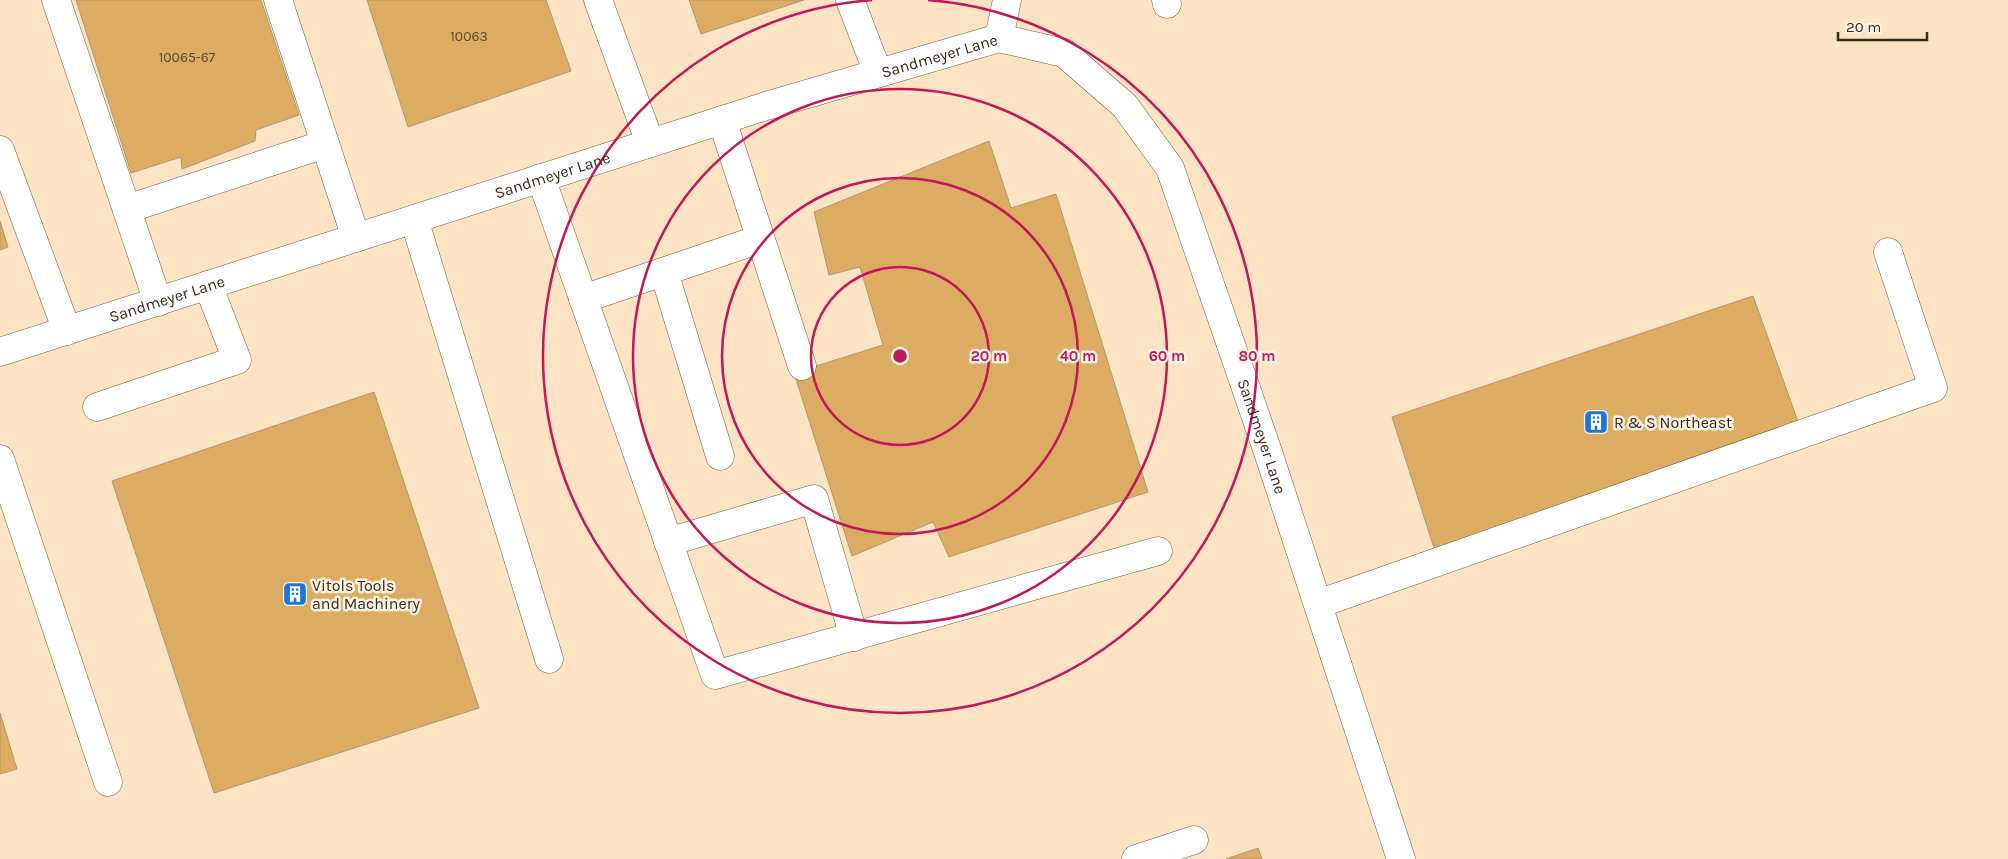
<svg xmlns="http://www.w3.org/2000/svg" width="2008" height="859" viewBox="0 0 2008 859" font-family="Karla,sans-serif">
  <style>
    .building { fill: #dcac62; stroke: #b1966f }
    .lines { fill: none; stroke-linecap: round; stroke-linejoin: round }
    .minor-casing { stroke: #765c37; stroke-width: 29 }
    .minor { stroke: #fff; stroke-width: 28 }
    .ring { fill: none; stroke: #c2185b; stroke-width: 2.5 }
    .labels { text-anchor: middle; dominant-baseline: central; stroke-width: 5; stroke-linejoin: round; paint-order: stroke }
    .number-label { font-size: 14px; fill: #604c2e }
    .street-label { font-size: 16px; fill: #372c1c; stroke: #fef3e2 }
    .poi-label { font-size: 16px; fill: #372c1c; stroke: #fef3e2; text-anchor: start }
    .centre { fill: #c2185b; stroke: #fef3e2; stroke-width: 2.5 }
    .ring-label { font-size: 15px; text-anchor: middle; font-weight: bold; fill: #c2185b; stroke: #fef3e2; stroke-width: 5; stroke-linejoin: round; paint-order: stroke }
  </style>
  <rect width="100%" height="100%" fill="#fbe3c3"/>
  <path class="building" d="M76 0H261L299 115 256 130 255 141 182 169 181 157 131 173Z
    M367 0H546L571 71 408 127Z
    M689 0H804L701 34Z
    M989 141 1011 208 1056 194 1148 492 949 557 933 522 852 556 794 373 883 345 860 267 829 275 814 212Z
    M0 221 8 247 0 250Z
    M1753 296 1800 427 1434 548 1392 417Z
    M374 392 479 708 214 793 112 481Z
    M0 713 17 769 0 774Z
    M1258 848 1262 859H1226Z"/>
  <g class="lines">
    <defs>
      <g id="minor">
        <path d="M56 0 158 302"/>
        <path d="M278 0 356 238"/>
        <path d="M598 0 650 143"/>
        <path d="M850 0 878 73"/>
        <path d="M1166 0 1167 4"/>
        <path d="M999 38 1007 0"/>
        <path d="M722 120 802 366"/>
        <path d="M0 150 67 331"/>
        <path d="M541 178 715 675 1158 551"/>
        <path d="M127 209 325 144"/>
        <path d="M414 219 549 659"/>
        <path d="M664 272 720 456"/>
        <path d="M583 299 760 239"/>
        <path id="s1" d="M0 352 766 106 999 38 1064 53 1125 106 1170 168 1268 452 1401 859"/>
        <path d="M97 407 237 360 208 285"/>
        <path d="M0 459 108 782"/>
        <path d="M668 542 814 499 854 637"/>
        <path d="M1318 604 1933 388 1888 252"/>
        <path d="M1136 859 1194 840"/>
      </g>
    </defs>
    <use href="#minor" class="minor-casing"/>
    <use href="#minor" class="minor"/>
  </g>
  <g class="ring">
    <circle cx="900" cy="356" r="89"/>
    <circle cx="900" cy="356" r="178"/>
    <circle cx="900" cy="356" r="267"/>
    <path d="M928 0A357 357 0 1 1 872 0"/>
  </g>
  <defs>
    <symbol id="building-square" viewBox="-11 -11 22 22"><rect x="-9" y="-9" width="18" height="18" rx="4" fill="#1c74dd" stroke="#fef3e2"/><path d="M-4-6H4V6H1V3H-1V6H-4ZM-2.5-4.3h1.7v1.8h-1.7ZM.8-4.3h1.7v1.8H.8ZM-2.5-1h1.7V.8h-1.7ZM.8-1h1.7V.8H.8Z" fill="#fff"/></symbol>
  </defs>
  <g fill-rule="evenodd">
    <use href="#building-square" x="1582" y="408" width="28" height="28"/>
    <use href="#building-square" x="281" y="580" width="28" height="28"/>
  </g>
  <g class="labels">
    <g class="number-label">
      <text x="469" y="36">10063</text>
      <text x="187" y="57">10065-67</text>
    </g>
    <g class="street-label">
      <text stroke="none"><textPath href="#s1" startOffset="985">Sandmeyer Lane</textPath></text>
      <text stroke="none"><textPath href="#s1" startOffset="580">Sandmeyer Lane</textPath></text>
      <text stroke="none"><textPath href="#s1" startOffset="175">Sandmeyer Lane</textPath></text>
      <text stroke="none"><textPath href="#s1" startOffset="1555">Sandmeyer Lane</textPath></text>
    </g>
    <g class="poi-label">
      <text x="1614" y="422">R &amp; S Northeast</text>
      <text x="312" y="585">Vitols Tools<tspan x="312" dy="18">and Machinery</tspan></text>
    </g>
  </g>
  <circle cx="900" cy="356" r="8" class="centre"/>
  <g class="ring-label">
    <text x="989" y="361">20 m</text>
    <text x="1078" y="361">40 m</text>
    <text x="1167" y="361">60 m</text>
    <text x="1257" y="361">80 m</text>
  </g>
  <path d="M1838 32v8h89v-8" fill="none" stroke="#372c1c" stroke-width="2.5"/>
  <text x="1846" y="32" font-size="15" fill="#372c1c" stroke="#fef3e2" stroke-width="4" paint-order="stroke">20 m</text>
</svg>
